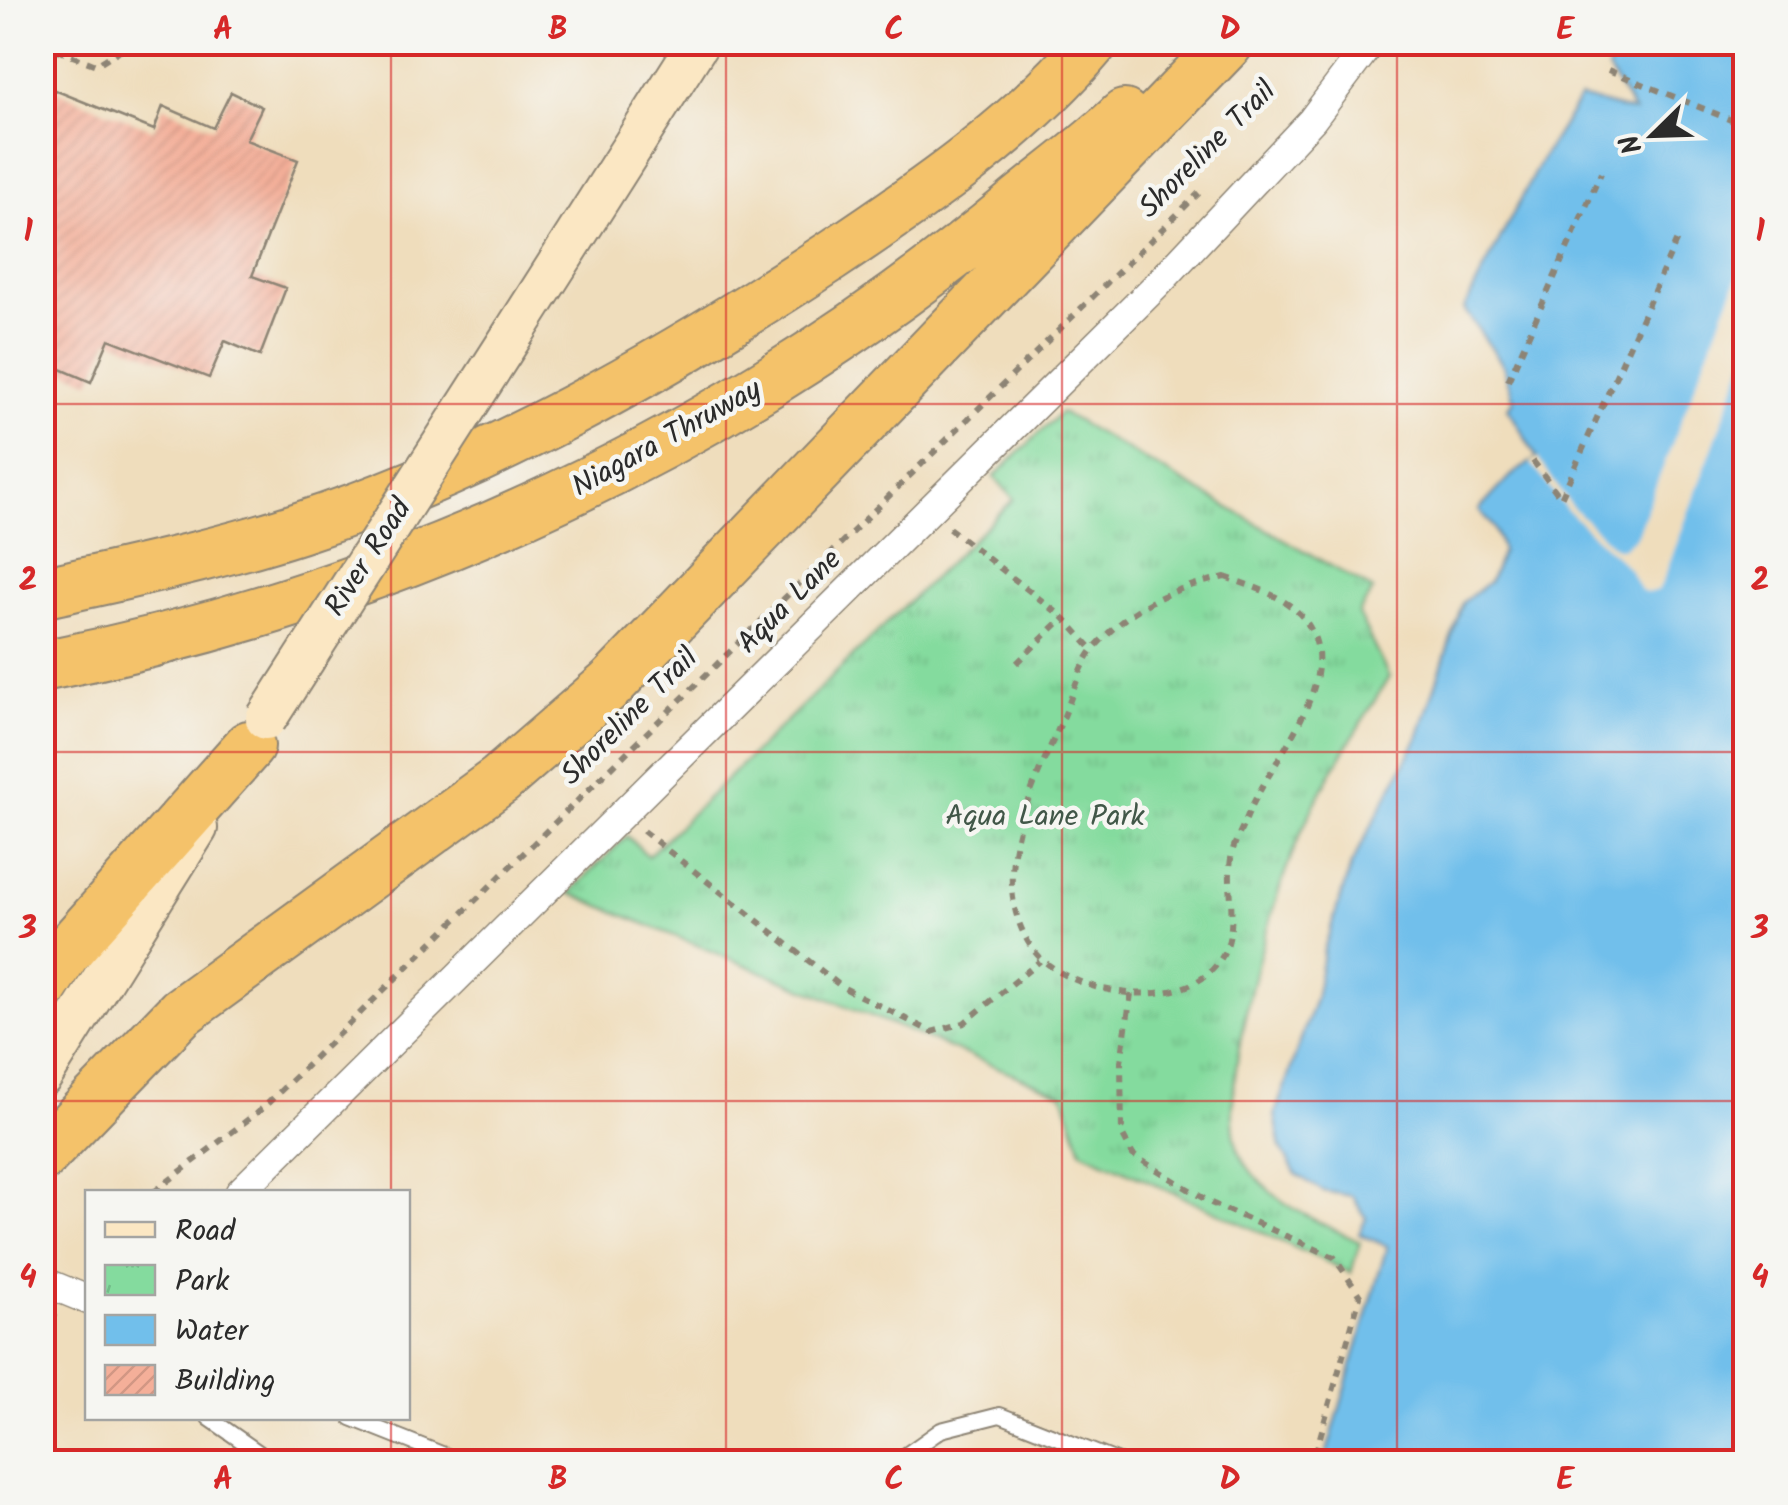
<svg xmlns="http://www.w3.org/2000/svg" width="1788" height="1505" viewBox="0 0 1788 1505" font-family="Kalam,sans-serif">
  <style>
    .park { fill: url(#park-tufts); stroke: #588364; stroke-width: 2.5 }
    .water { fill: #71bfeb; stroke: #4e758b; stroke-width: 2.5 }
    .pier { fill: #efddbc }
    .building { fill: url(#building-hatch) }
    .lines { fill: none; stroke-linecap: round; stroke-linejoin: round }
    .lane-casing { stroke: #8d8474; stroke-width: 18 }
    .street-casing { stroke: #8d8474; stroke-width: 31 }
    .secondary-casing { stroke: #8d8474; stroke-width: 44 }
    .highway-casing { stroke: #8d8474; stroke-width: 54 }
    .path { stroke: #8d8474; stroke-width: 6; stroke-dasharray: 8 8; stroke-linecap: butt }
    .lane { stroke: #fff; stroke-width: 14 }
    .street { stroke: #fff; stroke-width: 28 }
    .secondary { stroke: #fbe7c3; stroke-width: 40 }
    .highway { stroke: #f4c26a; stroke-width: 50 }
    .secondary-bridge-casing { stroke: #8d8474; stroke-width: 44; stroke-linecap: butt }
    .secondary-bridge { stroke: #fbe7c3; stroke-width: 40 }
    .grid { fill: none; stroke: #d62828; stroke-width: 2.5; stroke-opacity: 0.55 }
    .labels { text-anchor: middle; dominant-baseline: central; stroke-width: 9; stroke-linejoin: round; paint-order: stroke }
    .street-label { font-size: 30px; fill: #2b2b2b; stroke: #f6f6f2 }
    .park-label { font-size: 30px; fill: #415748; stroke: #f6f6f2 }
    .neatline { fill: none; stroke: #d62828; stroke-width: 4 }
    .grid-label { font-size: 32px; text-anchor: middle; font-weight: bold; fill: #d62828 }
  </style>
  <defs>
    <pattern id="park-tufts" width="24" height="20" patternUnits="userSpaceOnUse" patternTransform="scale(2.5)"><rect width="24" height="20" fill="#84db9e"/><path d="M3 7l-1-3M5 7V3M7 7l1-3M15 17l-1-3M17 17v-4M19 17l1-3" fill="none" stroke="#72bc88"/></pattern>
    <pattern id="building-hatch" width="6" height="6" patternUnits="userSpaceOnUse" patternTransform="scale(2.5)"><rect width="6" height="6" fill="#f4af99"/><path d="M-1 1l2-2M0 6l6-6M5 7l2-2" fill="none" stroke="#d19784"/></pattern>
  </defs>
  <rect width="100%" height="100%" fill="#f6f6f2"/>
  <filter id="ink" filterUnits="userSpaceOnUse"><feTurbulence type="fractalNoise" baseFrequency=".01" numOctaves="2"/><feDisplacementMap in="SourceGraphic" scale="20" xChannelSelector="R" yChannelSelector="G"/><feConvolveMatrix kernelMatrix="1 2 1 2 8 2 1 2 1" color-interpolation-filters="sRGB"/></filter>
  <filter id="wash" filterUnits="userSpaceOnUse"><feTurbulence type="fractalNoise" baseFrequency=".0048" numOctaves="4" result="noise"/><feDisplacementMap in="SourceGraphic" scale="40" xChannelSelector="R" yChannelSelector="G"/><feGaussianBlur stdDeviation="2.25" result="paint"/><feColorMatrix in="noise" values="0 0 0 0 0 0 0 0 0 0 0 0 0 0 0 0 0 1.4 0 .05"/><feComposite in="paint" operator="in"/></filter>
  <g filter="url(#wash)">
    <rect width="100%" height="100%" fill="#efddbc"/>
    <path class="park" d="M1061 412 1373 590 1358 614 1389 677C1354 735 1315 794 1291 857 1268 915 1214 1099 1240 1154 1264 1201 1315 1220 1360 1242L1351 1273 1082 1151 1063 1094 569 893 627 836 648 856 1014 499 994 477Z"/>
    <path class="water" d="M1622 43H1745V1462H1324L1387 1246 1359 1234 1366 1218 1352 1196 1323 1191 1296 1174 1281 1148 1275 1114 1315 999 1324 949 1351 865 1418 738 1463 602 1490 581 1502 551 1494 528 1479 510 1512 475 1537 458 1508 408 1514 400 1503 365 1464 309 1541 160 1580 98 1634 112 1608 70Z"/>
    <path class="pier" d="M1745 258V359L1663 581 1658 590 1647 593 1640 590 1630 570 1566 509 1530 462 1538 458 1571 506 1615 548H1622L1636 536Z"/>
    <g id="blocks">
      <path class="building" d="M42 85 154 130 163 106 213 128 231 92 262 107 246 140 298 160 252 276 286 288 260 356 225 341 209 378 109 339 91 382 42 361Z"/>
    </g>
  </g>
  <g filter="url(#ink)">
    <use href="#blocks" fill-opacity="0" stroke="#8d8474" stroke-width="2.5"/>
    <g class="lines">
      <defs>
        <path id="lane" d="M209 1418 272 1462
          M351 1418 462 1462
          M896 1462 941 1430 1000 1415 1119 1462"/>
        <path id="street" d="M240 1192 1158 284 1312 120 1371 42
          M42 1281 88 1300"/>
        <path id="secondary" d="M515 331 699 42
          M42 1076 197 828"/>
        <path id="highway" d="M42 593C128 573 216 555 299 528 486 468 667 364 830 257 923 195 1021 128 1093 42
          M42 666C400 596 734 439 1014 206 1051 175 1090 148 1124 115
          M42 988 64 954 249 746
          M42 1156 181 1012 500 780 612 683 1229 42"/>
      </defs>
      <use href="#lane" class="lane-casing"/>
      <use href="#street" class="street-casing"/>
      <use href="#secondary" class="secondary-casing"/>
      <use href="#highway" class="highway-casing"/>
      <path class="path" d="M42 44 96 65 133 42
        M1608 70 1746 126
        M1508 381 1601 173
        M1533 461 1561 498 1679 235
        M949 528 1064 618 1093 650
        M1225 577C1259 589 1302 600 1315 639 1334 693 1267 767 1247 817 1242 829 1235 841 1232 853 1224 889 1243 929 1218 963 1181 1015 1061 995 1030 945 985 873 1034 785 1064 716 1073 695 1080 664 1095 647 1133 604 1171 589 1225 577Z
        M1017 663 1063 618
        M643 831 842 987 932 1032 964 1023 1040 961
        M1131 994 1121 1062 1122 1134 1133 1155 1211 1203 1334 1257 1360 1296 1313 1462
        M154 1192 263 1108 1199 193
        M42 1330 56 1314"/>
      <use href="#lane" class="lane"/>
      <use href="#street" class="street"/>
      <use href="#secondary" class="secondary"/>
      <use href="#highway" class="highway"/>
      <defs>
        <path id="secondary-bridge" d="M266 719 515 331"/>
      </defs>
      <use href="#secondary-bridge" class="secondary-bridge-casing"/>
      <use href="#secondary-bridge" class="secondary-bridge"/>
    </g>
  </g>
  <path class="grid" d="M391 42V1192M726 42V1462M1062 42V1462M1397 42V1462M42 404H1746M42 752H1746M42 1101H1746M391 1418V1462"/>
  <g class="labels">
    <g class="street-label">
      <text transform="translate(1208 150) rotate(-45)">Shoreline Trail</text>
      <text transform="translate(667 439) rotate(-29)">Niagara Thruway</text>
      <text transform="translate(369 558) rotate(-57)">River Road</text>
      <text transform="translate(790 602) rotate(-45)">Aqua Lane</text>
      <text transform="translate(630 717) rotate(-45)">Shoreline Trail</text>
    </g>
    <g class="park-label">
      <text x="1045" y="817">Aqua Lane Park</text>
    </g>
  </g>
  <rect width="1788" height="1505" fill="none" stroke="#f6f6f2" stroke-width="110"/>
  <rect x="85" y="1190" width="325" height="230" fill="#f6f6f2" stroke="#a5a5a2" stroke-width="2.5"/>
  <rect x="105" y="1222" width="50" height="15" fill="#fbe7c3" stroke="#a5a5a2" stroke-width="2.5"/>
  <text x="175" y="1240" font-size="30" fill="#2b2b2b">Road</text>
  <rect x="105" y="1265" width="50" height="30" fill="url(#park-tufts)" stroke="#a5a5a2" stroke-width="2.5"/>
  <text x="175" y="1290" font-size="30" fill="#2b2b2b">Park</text>
  <rect x="105" y="1315" width="50" height="30" fill="#71bfeb" stroke="#a5a5a2" stroke-width="2.5"/>
  <text x="175" y="1340" font-size="30" fill="#2b2b2b">Water</text>
  <rect x="105" y="1365" width="50" height="30" fill="url(#building-hatch)" stroke="#a5a5a2" stroke-width="2.5"/>
  <text x="175" y="1390" font-size="30" fill="#2b2b2b">Building</text>
  <g transform="translate(1653 135) rotate(247)" stroke="#f6f6f2" stroke-width="8" paint-order="stroke">
  <path d="M0-8L18 38L0 25L-18 38Z" fill="#2b2b2b"/>
  <text y="-15" font-size="28" font-weight="bold" text-anchor="middle" fill="#2b2b2b">N</text>
  </g>
  <rect x="55" y="55" width="1678" height="1395" class="neatline"/>
  <g class="grid-label">
    <text x="223" y="39">A</text>
    <text x="558" y="39">B</text>
    <text x="894" y="39">C</text>
    <text x="1230" y="39">D</text>
    <text x="1565" y="39">E</text>
    <text x="28" y="241">1</text>
    <text x="1760" y="241">1</text>
    <text x="28" y="590">2</text>
    <text x="1760" y="590">2</text>
    <text x="28" y="938">3</text>
    <text x="1760" y="938">3</text>
    <text x="28" y="1287">4</text>
    <text x="1760" y="1287">4</text>
    <text x="223" y="1489">A</text>
    <text x="558" y="1489">B</text>
    <text x="894" y="1489">C</text>
    <text x="1230" y="1489">D</text>
    <text x="1565" y="1489">E</text>
  </g>
</svg>
